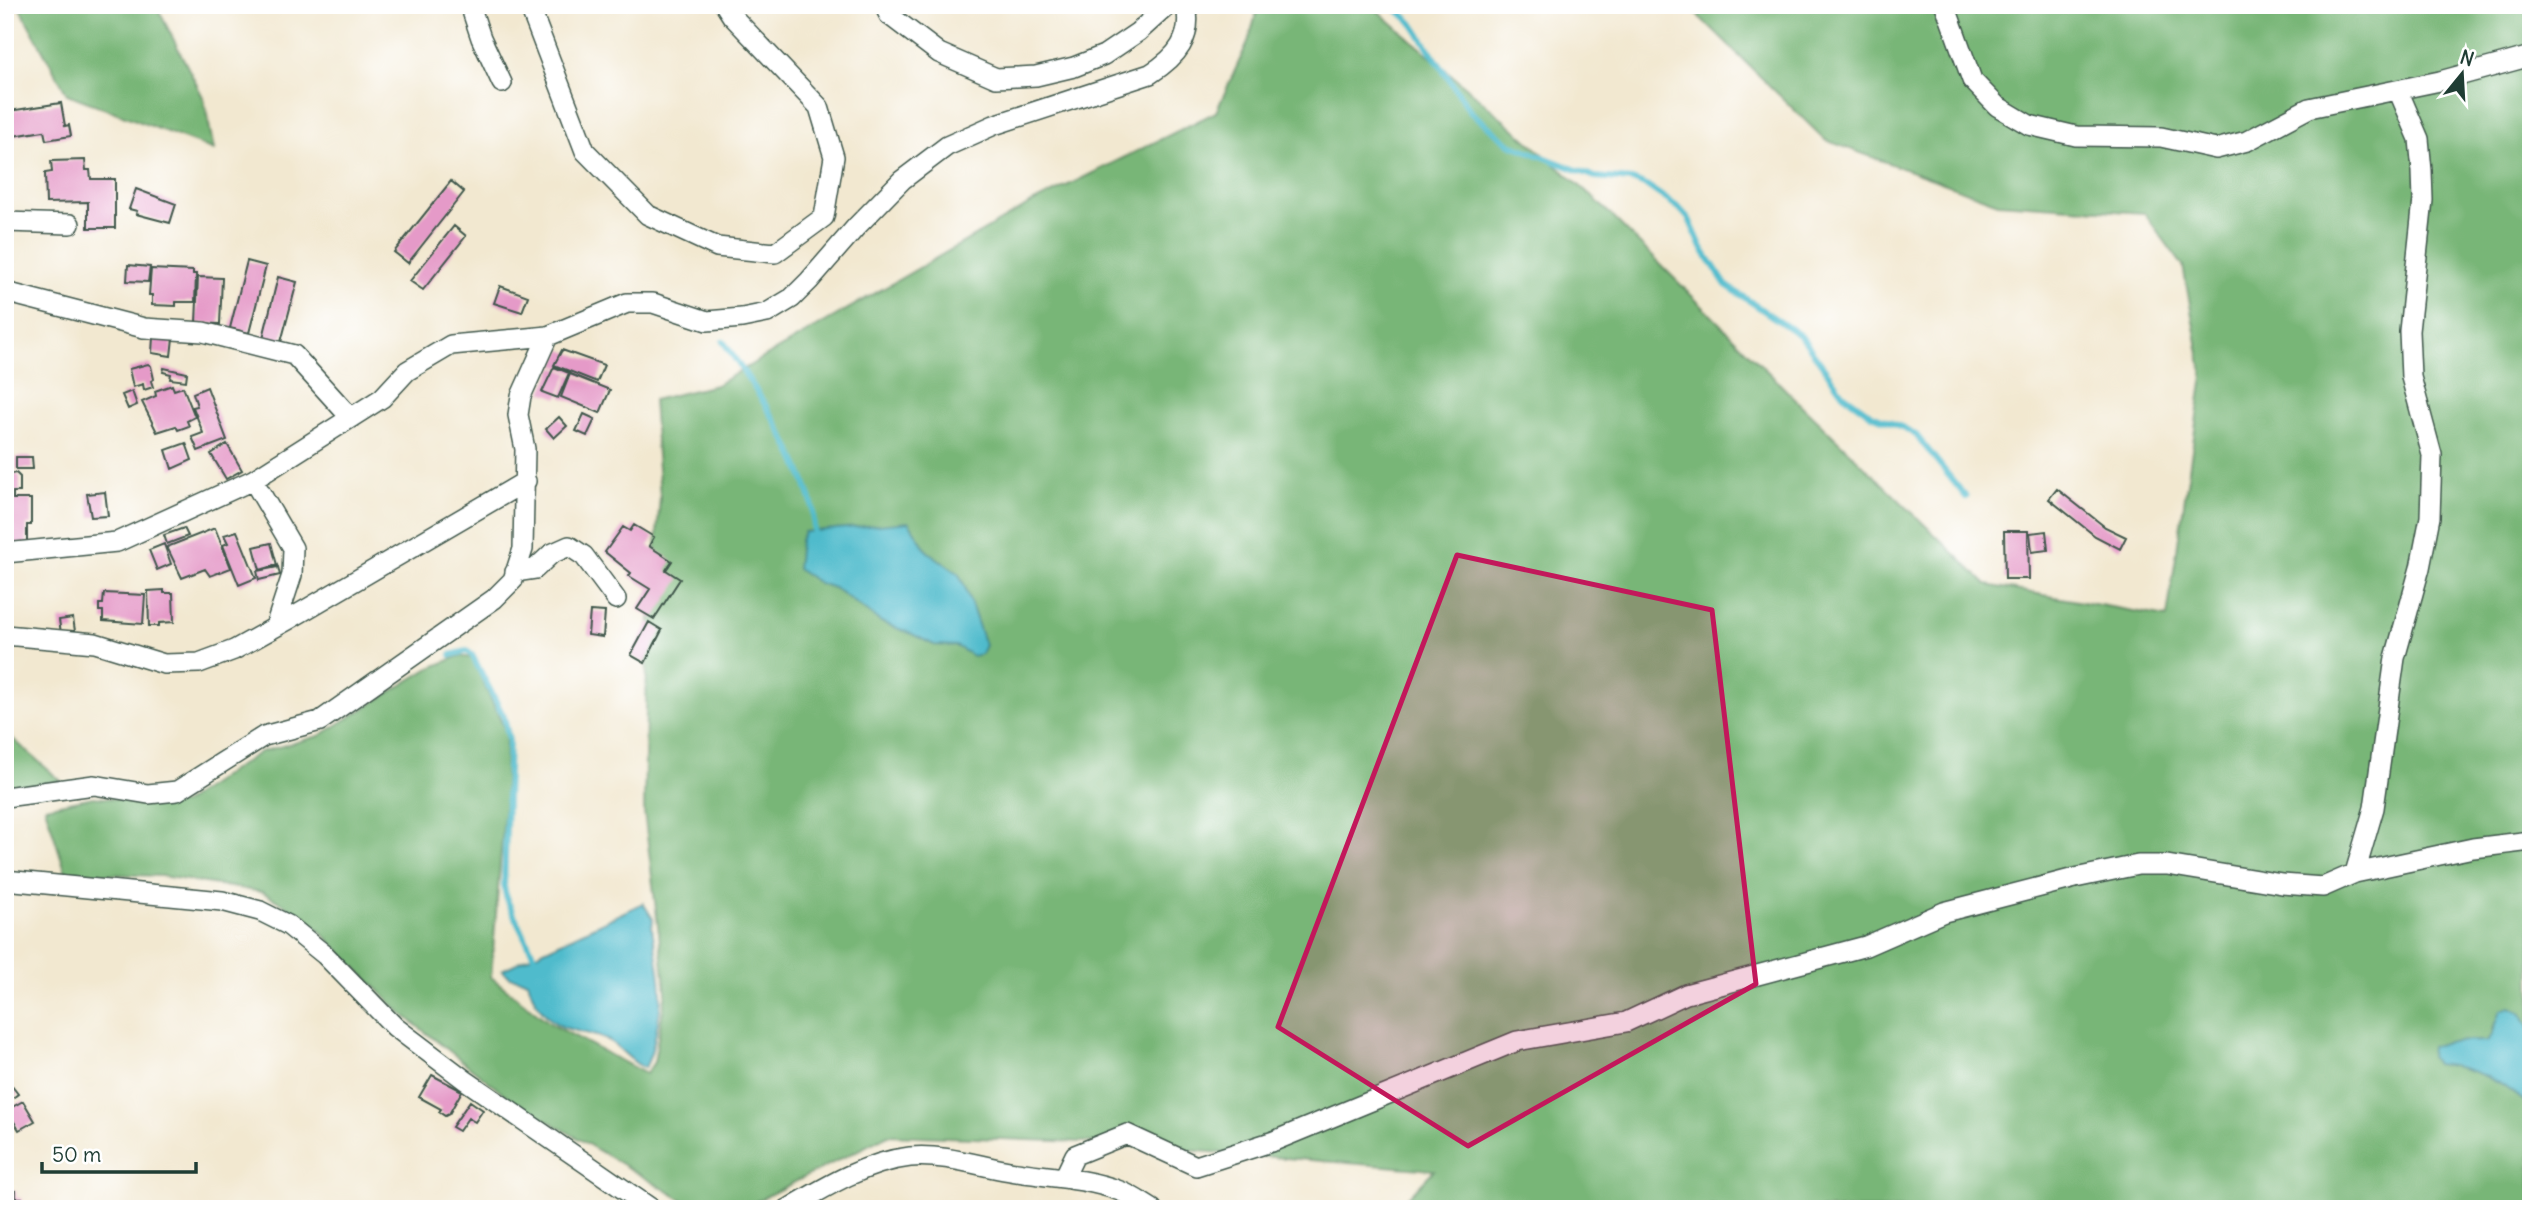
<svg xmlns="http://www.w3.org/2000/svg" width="2536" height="1214" viewBox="0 0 2536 1214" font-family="Delius,sans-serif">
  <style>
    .forest { fill: #78b677; stroke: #4c7a56; stroke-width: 2 }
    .water { fill: #50bbcc; stroke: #387c80; stroke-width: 2 }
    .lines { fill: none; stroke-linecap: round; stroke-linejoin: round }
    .stream { stroke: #50bbcc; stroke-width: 6 }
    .building { fill: #e59ac8 }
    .minor-casing { stroke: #3f574b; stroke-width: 22 }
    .minor { stroke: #fff; stroke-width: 19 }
    .marked { fill: #c2185b; fill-opacity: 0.2; stroke: #c2185b; stroke-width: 5; stroke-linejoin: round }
  </style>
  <rect width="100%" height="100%" fill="#fff"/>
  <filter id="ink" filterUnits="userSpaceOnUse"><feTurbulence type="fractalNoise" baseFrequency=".0143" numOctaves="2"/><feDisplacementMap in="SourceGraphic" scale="14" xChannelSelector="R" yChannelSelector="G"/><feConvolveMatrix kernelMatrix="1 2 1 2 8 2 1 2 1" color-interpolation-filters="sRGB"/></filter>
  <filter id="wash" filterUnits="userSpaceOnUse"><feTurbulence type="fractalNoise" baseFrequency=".00686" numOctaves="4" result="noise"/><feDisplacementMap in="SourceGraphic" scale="28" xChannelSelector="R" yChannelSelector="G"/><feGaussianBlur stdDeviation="1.57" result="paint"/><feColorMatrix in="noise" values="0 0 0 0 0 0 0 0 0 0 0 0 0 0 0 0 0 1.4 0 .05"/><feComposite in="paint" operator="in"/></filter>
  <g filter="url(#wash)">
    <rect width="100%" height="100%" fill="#f2e8d0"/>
    <path class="forest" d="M18 5H156L204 99 214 150 67 94Z
      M1259 5H1371L1594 198 1799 403 1987 585 2167 617 2203 376 2183 266 2144 213 1998 203 1825 140 1687 5H2531V1030L2522 1013 2494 1025 2492 1035 2487 1041 2445 1042 2435 1064C2471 1066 2506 1082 2531 1108V1209H1721L1712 1206 1706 1209H1397L1434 1170 1084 1142 888 1135 753 1203 725 1209H698L511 1099 402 1014 307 918 262 892 161 876 66 873 45 807 93 797 182 804 260 752 319 736 428 669 459 656 472 658 506 732 505 801 491 977 551 1024 646 1074 654 1062 666 992 644 811 647 658 660 497 653 400 716 385 1030 204 1216 112 1248 42Z
      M5 732 61 781 5 788Z"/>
    <path class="water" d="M909 522 927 551 958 573 965 587 985 645 981 654 973 656 956 646 934 645 912 634 881 622 836 589 819 583 797 569 800 540 804 532Z
      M643 903 653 919 652 928C655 949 661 972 661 994 661 1008 653 1059 644 1068 630 1061 622 1049 609 1041 594 1033 579 1033 563 1027 545 1020 532 999 528 981L510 977 502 970Z
      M2510 1007 2522 1013 2531 1030V1108C2506 1082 2471 1066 2435 1064L2430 1056 2431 1047 2445 1042 2487 1041 2492 1035 2501 1010Z"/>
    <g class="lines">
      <path class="stream" d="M1392 5 1412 23 1471 112 1510 144 1595 177 1632 180 1647 186 1679 208 1689 219 1702 248 1726 285 1801 336 1843 394 1872 415 1904 428 1916 435 1966 497
        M723 341C756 391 794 442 811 500 815 512 813 526 814 538
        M451 655 467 651 472 655 504 717 509 740 504 887 507 900 536 960"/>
    </g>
    <g id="blocks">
      <path class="building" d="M61 103 65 126 69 125 71 136 46 140 44 131 13 136 11 125 5 126V116L9 115V111Z
        M85 160 86 170H90L91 179H115V228H88V202L46 203 45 173 52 172 51 161Z
        M451 181 464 192 408 263 394 252Z
        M136 189 176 204 170 223 136 214 137 211 129 209Z
        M454 226 466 236 423 290 410 281Z
        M247 261 266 266 249 333 230 328Z
        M128 265 150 267 148 282 127 281Z
        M151 269 193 271V274H196L195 302H176V306L152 305V295H149Z
        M198 277 222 278 220 324 196 323Z
        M278 277 297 282 281 342 263 338Z
        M500 286 528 296 522 312 494 303Z
        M153 337 173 338 171 356 152 353Z
        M562 350 604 365 597 382 554 365Z
        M148 364 151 366 154 379 151 381 153 387 144 390 143 384 133 387 129 369Z
        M554 367 569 373 558 398 542 392Z
        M164 368 187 373 186 381 170 379 171 374 163 372Z
        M570 374 610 390 600 413 561 397Z
        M172 385 174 390 183 387 195 417 187 421 189 426 178 430 176 426 157 432 142 402 156 396 155 391Z
        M207 387 227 440 198 451 192 437 203 433 193 407 197 406 193 393Z
        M132 391 137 405 128 409 122 395Z
        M584 414 595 419 587 436 576 431Z
        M559 417 567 426 554 438 546 429Z
        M186 443 192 460 172 469 166 450Z
        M227 444 242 470 226 479 211 454Z
        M16 457H32L33 469H16Z
        M16 473 20 477V492H13V499H31V525H27V544H5V475Z
        M2057 489 2105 527 2126 537 2120 549 2095 536 2049 499Z
        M105 492 108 516 91 517 87 494Z
        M634 525 654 537 649 546 672 561 666 570 680 579 654 619 637 609 650 589 629 576 631 573 605 552 623 527 630 531Z
        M184 528 188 536 167 544 164 535Z
        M215 528 231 568 210 576 205 569 182 578 167 547Z
        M237 531 256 578 239 585 223 545 228 543 224 535Z
        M2004 531H2028L2029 579H2005Z
        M2046 531 2048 550 2032 552 2030 533Z
        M271 543 277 565 260 570 254 547Z
        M164 544 171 564 157 570 149 550Z
        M278 567 280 575 259 580 257 571Z
        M164 590V593H173L174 622 159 623V626H149L148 591Z
        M104 593 145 595 143 624 103 621V611H99V604H103Z
        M590 611 605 612 603 637 588 635Z
        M73 618 75 631 61 633 59 620Z
        M649 622 662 630 645 663 631 655Z
        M432 1075 462 1091 449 1114 445 1116 439 1112 441 1109 419 1097Z
        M8 1081 18 1094 5 1104V1083Z
        M23 1101 35 1121 19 1130 7 1110Z
        M470 1101 483 1110 475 1122 468 1118 459 1131 452 1127Z
        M5 1189 16 1191V1198H22L23 1209H5Z"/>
    </g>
  </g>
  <g filter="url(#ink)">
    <use href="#blocks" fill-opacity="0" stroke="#3f574b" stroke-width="2"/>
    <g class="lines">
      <defs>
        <path id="minor" d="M470 5 481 38 502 83
          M529 5 585 151 648 215 717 247 775 253 824 217 834 157 819 107 732 16 725 5
          M884 5 889 15 939 53 996 78 1036 76 1074 67 1104 55 1138 32 1168 5
          M1945 5 1972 80 1997 106 2029 125 2076 136 2161 137 2216 149 2247 141 2309 108 2440 81 2531 56
          M5 222 70 224
          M5 292 144 328 203 332 294 355 351 418
          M253 480 293 548 292 575 275 627
          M5 553 117 542 253 480 382 398 407 371 451 345 548 336 627 303H653L707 321 742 318 767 313 792 298 809 281 856 227 902 180 947 146 994 125 1150 74C1177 57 1193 38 1186 5
          M515 572 535 569 551 554 569 546 584 556 616 599
          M5 635 95 643 164 664 199 663 234 650 288 620 526 481
          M5 797 94 785 148 794 177 791 264 736 320 721 494 599 513 580 523 549 525 449 518 415 521 396 548 336
          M2355 873 2374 808 2395 658 2420 568 2430 517 2432 455 2411 377 2409 331 2423 200 2422 171 2419 139 2398 90
          M5 880 222 901 260 911 288 925 325 955 395 1027 465 1080 652 1209
          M1064 1178 1075 1155 1127 1134 1196 1166 1274 1141 1517 1041 1626 1022 1686 994 1866 946 1944 912 2075 878 2138 865H2167L2282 884 2323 887 2355 873 2473 848 2531 841
          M788 1209C825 1187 866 1162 910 1157 941 1154 973 1164 1004 1170 1042 1177 1083 1177 1120 1191 1131 1195 1142 1203 1152 1209"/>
      </defs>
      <use href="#minor" class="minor-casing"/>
      <use href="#minor" class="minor"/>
    </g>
  </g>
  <path class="marked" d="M1457 555 1712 610 1756 984 1468 1146 1278 1027Z"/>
  <rect width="2536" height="1214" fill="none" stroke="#fff" stroke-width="28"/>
  <g transform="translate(2462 74) rotate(18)" stroke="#ffffff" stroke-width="5" paint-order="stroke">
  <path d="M0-5L12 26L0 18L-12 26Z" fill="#1f3d34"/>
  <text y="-10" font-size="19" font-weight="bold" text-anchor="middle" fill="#1f3d34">N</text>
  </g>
  <path d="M42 1162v10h154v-10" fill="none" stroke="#1f3d34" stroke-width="3.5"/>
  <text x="52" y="1162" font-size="21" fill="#1f3d34" stroke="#ffffff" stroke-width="5" paint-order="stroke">50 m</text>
</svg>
